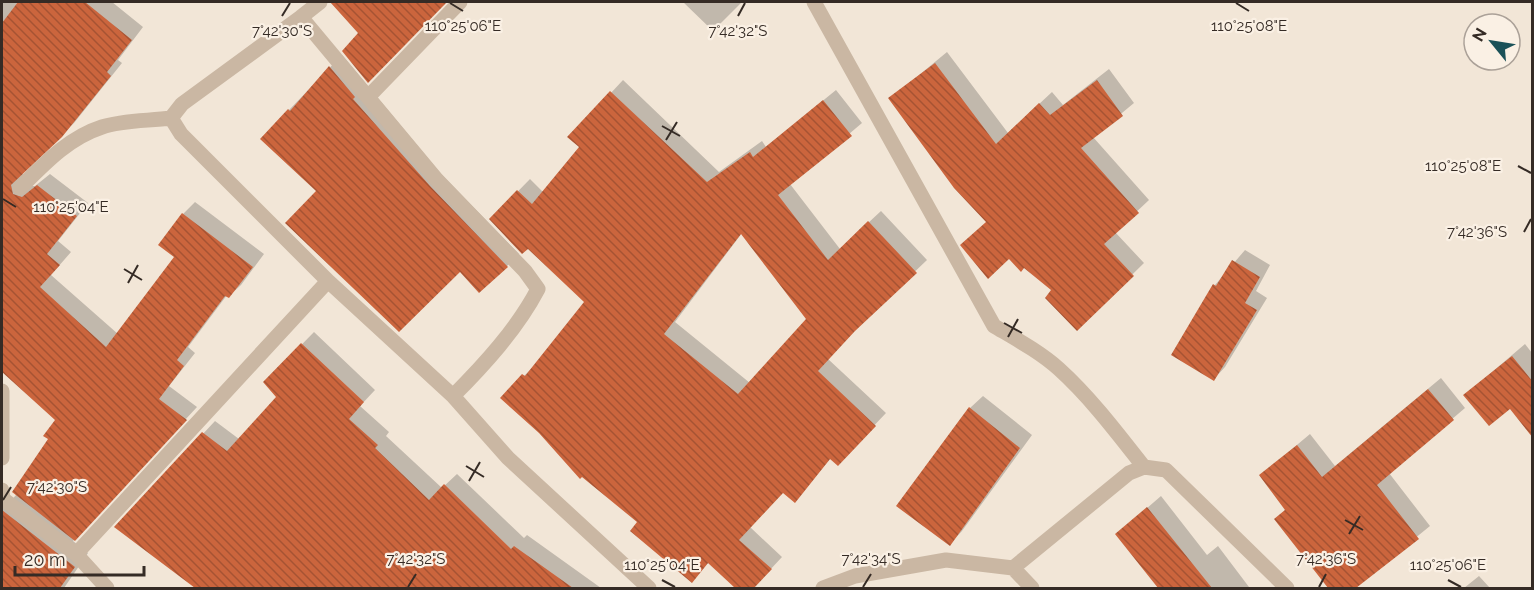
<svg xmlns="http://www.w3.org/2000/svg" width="1534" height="590" viewBox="0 0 1534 590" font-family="Raleway,sans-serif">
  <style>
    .shadow { fill: #0003; fill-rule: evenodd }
    .building { fill: url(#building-back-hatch); fill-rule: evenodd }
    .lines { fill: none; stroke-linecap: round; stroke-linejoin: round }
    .minor { stroke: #cab7a3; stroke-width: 15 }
    .ticks { fill: none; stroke: #352b25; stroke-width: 2 }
    .ticks-label { font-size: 15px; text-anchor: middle; fill: #352b25; stroke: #faf0e4; stroke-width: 4.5; stroke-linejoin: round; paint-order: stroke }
  </style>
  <defs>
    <pattern id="building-back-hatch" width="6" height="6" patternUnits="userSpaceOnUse" patternTransform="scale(1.5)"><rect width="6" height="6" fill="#cb653d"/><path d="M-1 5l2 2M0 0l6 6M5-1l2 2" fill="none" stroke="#a65333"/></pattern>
  </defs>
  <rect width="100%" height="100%" fill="#f2e6d7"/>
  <path class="shadow" d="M2 2H112L143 27 118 60 122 63 74 123 24 169 22 179 29 186H35L50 174 88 203 58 241 71 252 51 275 118 334 176 257 183 214 195 202 264 254 241 285 229 296 227 295 188 347 195 353 169 386 197 407 73 541 88 553 64 588H2V498L9 503 16 495 50 438 57 419 2 370Z
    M336 2H445L369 80 360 33 333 4Z
    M683 2H742L713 31Z
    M947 52 1008 133 1052 92 1063 105 1109 69 1134 103 1093 137 1149 200 1115 232 1144 263 1077 329 1053 290 1024 266 890 99Z
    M342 55 441 174 519 254 507 266 460 270 318 191 289 110Z
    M623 80 719 172 762 141 766 147 836 90 862 123 790 184 840 249 881 211 927 260 862 322 828 359 886 413 849 452 831 458 795 501 783 491 750 527 782 557 753 588H737L709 562 692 581 639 522 502 398 536 364 587 302 528 247 491 219 530 179 543 192 581 147 570 137ZM742 233 808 319 750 383 675 322Z
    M1245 250 1270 265 1256 291 1267 298 1225 367 1214 379 1173 354 1215 285Z
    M314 332 375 390 360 406 389 432 386 436 442 488 457 474 524 538 527 535 601 588H373L341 557 314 588 310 586 308 588H211L116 527 215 421 239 439 278 397 265 382Z
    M1525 344 1532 353V389L1465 395Z
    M1441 378 1465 408 1389 473 1430 526 1354 588H1330L1276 519 1286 509 1261 475 1310 434 1335 466Z
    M983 396 1032 435 962 531 950 544 898 506 970 408Z
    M1161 496 1207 555 1218 546 1249 587 1248 588H1160L1117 534Z
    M1479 576 1490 588H1464Z"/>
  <path class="building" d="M18 2H85L132 40 107 72 111 76 62 137 11 185 13 194 22 197 37 185 77 216 47 254 60 265 40 287 106 347 174 257 158 245 182 213 253 267 229 298 225 296 177 360 184 366 159 399 187 420 75 541 12 492 48 439 43 436 55 420 2 372V23Z
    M330 2H447L368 83 342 51 358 33Z
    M935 63 996 144 1039 103 1050 115 1097 80 1123 116 1081 148 1139 213 1104 244 1134 276 1077 331 1045 298 1051 290 1024 268 1021 272 1009 259 988 279 960 245 986 222 954 188 888 98Z
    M329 66 355 97 353 99 430 186 508 267 479 293 460 272 399 332 285 223 316 191 260 139 288 109 290 111Z
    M610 91 707 182 750 152 753 157 823 100 852 136 778 195 828 260 868 221 917 273 855 331 818 371 876 426 838 466 830 459 795 503 783 493 739 540 772 569 754 588H735L708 563 692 583 630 531 637 522 582 477 580 479 539 433 500 398 522 374 525 376 584 302 528 249 522 254 489 219 517 190 532 204 579 147 567 137ZM741 234 806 319 738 394 664 334Z
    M1232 260 1260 277 1245 303 1257 310 1214 381 1171 355 1213 284 1216 286Z
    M301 343 364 402 349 419 378 445 375 448 429 500 444 484 511 549 514 546 573 588H195L114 527 202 432 227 451 276 397 263 382Z
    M1512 356 1533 382V438L1510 409 1489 426 1463 395Z
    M1428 389 1454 420 1377 485 1419 539 1356 588H1328L1274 519 1285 510 1259 475 1297 445 1322 477Z
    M969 407 1020 448 950 546 896 506Z
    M1147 507 1212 588H1158L1115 534Z
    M2 510 75 567 60 588H2Z"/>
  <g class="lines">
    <path class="minor" d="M320 2 301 17 437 180 525 271 538 289C517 329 484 365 453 396
      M814 2 994 326C1016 339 1040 352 1059 369 1091 398 1118 434 1144 467
      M369 96 460 2
      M171 118 181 134 328 281 453 396 508 458 649 588
      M20 188C44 164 68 138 102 127 123 120 149 121 171 118L182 104 301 17
      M2 391V458
      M2 490 3 499 76 554 107 588
      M76 554 328 281
      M1013 568 1032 588
      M823 588 855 576 946 560 1013 568 1129 473 1144 467 1166 470 1287 588"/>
  </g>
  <path class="ticks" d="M450 3 463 11M1236 3 1249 11M282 16 290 3M738 16 745 3M662 126 680 136M666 140 677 122M1518 166 1531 173M3 199 16 207M1524 232 1531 219M124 269 142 280M128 283 138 265M1004 323 1022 333M1008 337 1018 319M466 466 484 477M469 481 480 462M3 500 11 487M1345 520 1363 530M1349 534 1360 516M662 580 675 587M1448 580 1461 587M408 587 416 574M863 587 871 574M1319 587 1326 574"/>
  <g class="ticks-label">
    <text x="463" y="31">110°25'06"E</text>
    <text x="1249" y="31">110°25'08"E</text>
    <text x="282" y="36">7°42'30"S</text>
    <text x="738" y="36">7°42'32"S</text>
    <text x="1463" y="171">110°25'08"E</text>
    <text x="71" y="212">110°25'04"E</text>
    <text x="1477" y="237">7°42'36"S</text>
    <text x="57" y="492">7°42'30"S</text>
    <text x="416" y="564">7°42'32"S</text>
    <text x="871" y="564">7°42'34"S</text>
    <text x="1326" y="564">7°42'36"S</text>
    <text x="662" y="570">110°25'04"E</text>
    <text x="1448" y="570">110°25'06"E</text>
  </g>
  <rect width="1534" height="590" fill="none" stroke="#352b25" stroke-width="6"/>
  <g transform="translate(1492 42) rotate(300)"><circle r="28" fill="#faf0e4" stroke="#aba198" stroke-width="1.5"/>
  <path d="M0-4.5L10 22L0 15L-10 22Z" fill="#1a5158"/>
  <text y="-9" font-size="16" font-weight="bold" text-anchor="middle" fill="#352b25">N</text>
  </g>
  <path d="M15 566v9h129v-9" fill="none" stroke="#352b25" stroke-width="3"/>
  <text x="24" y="566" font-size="18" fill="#352b25" stroke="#faf0e4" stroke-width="4.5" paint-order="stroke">20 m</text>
</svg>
